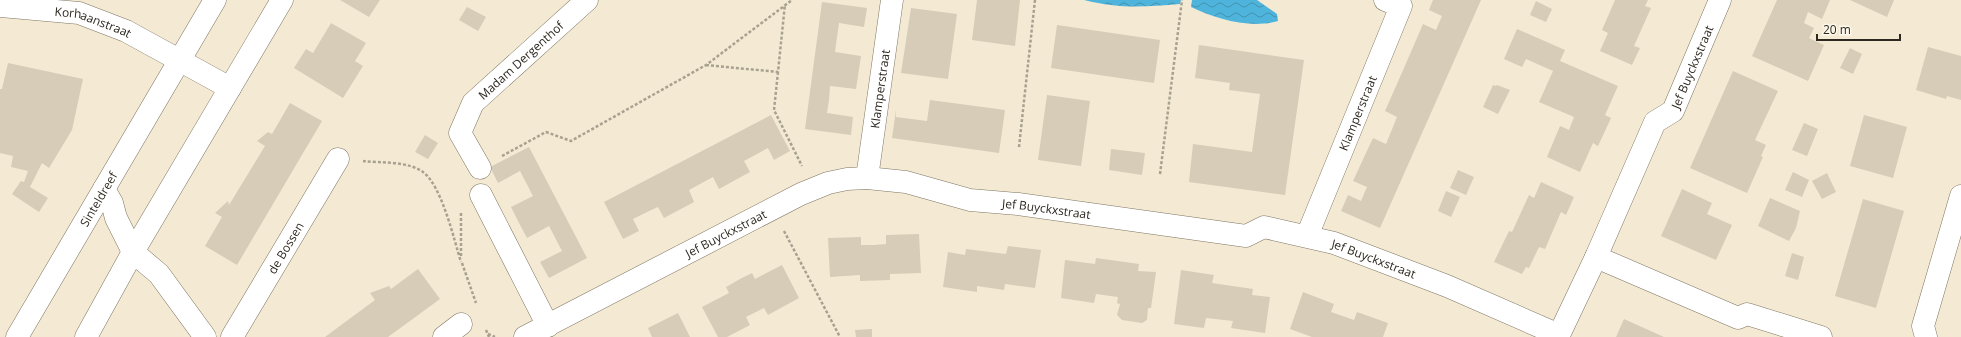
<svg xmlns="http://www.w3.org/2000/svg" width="1961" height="337" viewBox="0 0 1961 337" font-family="'Open Sans',sans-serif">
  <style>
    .water { fill: url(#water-waves) }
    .building { fill: #d6ccb7 }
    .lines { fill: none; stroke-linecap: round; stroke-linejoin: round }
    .minor-casing { stroke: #7e7562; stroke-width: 23 }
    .path { stroke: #a8a190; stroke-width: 2.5; stroke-dasharray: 3 2; stroke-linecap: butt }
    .minor { stroke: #fff; stroke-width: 22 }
    .labels { text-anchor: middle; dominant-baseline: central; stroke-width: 4; stroke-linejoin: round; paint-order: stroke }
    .street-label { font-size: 12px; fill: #2d2921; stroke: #fef8eb }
  </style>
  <defs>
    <pattern id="water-waves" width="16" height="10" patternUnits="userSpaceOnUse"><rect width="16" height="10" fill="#4fb4dc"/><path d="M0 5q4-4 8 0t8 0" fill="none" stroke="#4292b2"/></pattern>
  </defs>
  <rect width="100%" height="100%" fill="#f4ead4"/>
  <path class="water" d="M1084 0H1181L1180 4C1144 7 1120 9 1084 0Z
    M1192 0H1257L1277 14 1278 21C1250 29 1216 19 1191 7Z"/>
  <path class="building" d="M340 0H380L369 17Z
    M977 0H1020L1015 46 972 40Z
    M1433 0H1481L1380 228 1341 211 1348 195 1361 201 1367 187 1353 181 1366 153 1373 138 1386 144 1397 117 1385 111 1404 68 1423 24 1436 30 1442 16 1429 10Z
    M1615 0H1648L1645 6 1651 8 1634 46 1640 48 1632 65 1600 51 1608 33 1602 30Z
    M1777 0H1830L1822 19 1808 12 1804 23 1814 28 1809 38 1824 45 1808 81 1752 56Z
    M1850 0H1894L1887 17Z
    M1536 1 1552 9 1546 22 1530 15Z
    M822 2 867 8 864 27 839 23 835 52 861 56 856 89 830 86 829 100 827 113 853 117 851 135 805 129Z
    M467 7 486 17 478 31 459 20Z
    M911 8 957 14 948 79 901 73Z
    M331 23 366 43 355 61 363 66 343 98 294 68 306 49 313 53Z
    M1057 25 1160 40 1154 83 1051 68Z
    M1517 29 1565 50 1560 61 1618 86 1605 115 1611 118 1605 131 1598 146 1593 143 1580 172 1547 157 1560 126 1569 130 1574 117 1539 102 1553 71 1526 59 1522 67 1504 59Z
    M1199 45 1304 60 1285 195 1189 182 1193 144 1252 152 1260 94 1229 90 1230 83 1195 78Z
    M1928 47 1961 56V100L1947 96 1946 99 1916 90Z
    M1850 48 1862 54 1853 74 1840 68Z
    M8 63 83 79 72 130 49 168 42 163 30 187 48 198 39 212 12 194 21 181 24 182 28 171 11 167 13 156 0 153V89H2Z
    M1733 71 1778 91 1755 140 1766 145 1761 156 1763 157 1747 193 1690 168Z
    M1493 85 1496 86 1497 85 1510 90 1498 114 1483 107Z
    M1047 95 1090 101 1081 166 1038 160Z
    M930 100 1005 110 999 153 892 138 896 110V117L927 121Z
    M290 103 322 121 237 265 205 246 222 217 215 213 228 201 229 205 265 146 257 141 268 132 272 134Z
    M771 115 790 151 774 160 768 148 744 161 750 172 719 189 713 177 689 190 694 202 664 218 658 207 645 213 633 219 639 231 623 239 604 202Z
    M1864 115 1907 127 1893 178 1850 166Z
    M1804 123 1818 129 1807 156 1792 150Z
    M425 135 438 143 428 159 415 152Z
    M529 147 587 258 549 278 540 262 562 251 549 226 527 238 519 223 511 207 533 196 520 171 498 183 490 167Z
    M1111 149 1145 153 1142 175 1109 170Z
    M1458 170 1474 177 1466 195 1450 188Z
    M1793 172 1809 180 1802 197 1785 190Z
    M1827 173 1836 192 1822 199 1812 181Z
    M1541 182 1574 197 1566 215 1561 212 1545 249 1539 247 1529 268 1526 267 1522 274 1494 262 1509 231 1512 232 1529 195 1534 198Z
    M1682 189 1712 203 1707 214 1732 225 1716 260 1661 236Z
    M1446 191 1460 197 1451 217 1438 211Z
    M1770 198 1800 211 1796 228 1789 241 1758 226Z
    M1863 199 1904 211 1876 308 1835 296Z
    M919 234 921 273 890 274V280L860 281V275L830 277 828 238 861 237V245H874L886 244V235Z
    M1008 246 1041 250 1035 288 1005 284 1004 290 977 286V292L943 287 948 252 965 255 966 249 1006 254Z
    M1792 253 1804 257 1798 280 1785 276Z
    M1096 258 1139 264 1138 271 1156 272 1151 308H1148L1147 320 1142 323 1122 320 1117 315 1120 304 1117 303 1118 297 1096 294 1094 303 1061 298 1065 260 1095 264Z
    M782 265 799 298 768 315 764 308 746 317 750 325 727 337H718L702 307 729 293 726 287 740 279 752 273 755 279Z
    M418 269 440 299 388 337H325L375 300 370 293 389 286 391 289Z
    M1181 270 1214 275 1212 283 1253 289 1252 295 1270 297 1265 333 1231 328 1233 321 1206 318 1204 328 1174 324Z
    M1303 292 1334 304 1331 312 1354 320 1357 312 1388 323 1383 337H1312L1290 329Z
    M678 313 690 337H652L648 328Z
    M1624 319 1664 337H1616Z
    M872 329V337H856L855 330Z"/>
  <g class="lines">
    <defs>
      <g id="minor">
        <path id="s1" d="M0 6 79 13 126 31 230 88"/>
        <path id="s2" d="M480 168 460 133 473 103 587 0"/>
        <path id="s3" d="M867 178 892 0"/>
        <path d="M104 189 112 203 116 218 133 252 159 274 205 337"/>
        <path d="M481 195 548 326"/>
        <path id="s4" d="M1307 236 1401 6 1385 0"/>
        <path d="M1596 257 1738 318 1747 314 1821 337"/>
        <path id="s5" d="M17 337 215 0"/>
        <path d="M86 337 133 252 282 0"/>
        <path id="s6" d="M232 337 338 159"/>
        <path d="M444 337 461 324"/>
        <path id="s7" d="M525 337 801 194 828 183 847 179 867 178 906 182 970 200 1018 204 1246 236 1264 227 1334 243 1447 286 1559 335"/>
        <path id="s8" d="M1558 337 1596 257 1655 122 1673 111 1720 0"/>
        <path d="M1926 337 1923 326 1961 196"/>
      </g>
    </defs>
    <use href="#minor" class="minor-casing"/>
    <path class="path" d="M706 65 778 72 785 4
      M778 72 774 110 802 166
      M1019 147 1035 0
      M502 156 546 132 571 141 706 65 792 0
      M363 161C381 163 408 161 423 172 442 186 454 240 461 262
      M1160 174 1182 0
      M461 213V258
      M784 231 840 337
      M462 263 476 303
      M486 330 489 337
      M488 334 495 337"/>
    <use href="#minor" class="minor"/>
  </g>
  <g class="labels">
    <g class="street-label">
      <text stroke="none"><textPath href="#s1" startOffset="95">Korhaanstraat</textPath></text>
      <text stroke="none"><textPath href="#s2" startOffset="137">Madam Dergenthof</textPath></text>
      <text stroke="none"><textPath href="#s8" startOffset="305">Jef Buyckxstraat</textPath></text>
      <text stroke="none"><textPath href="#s3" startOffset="90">Klamperstraat</textPath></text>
      <text stroke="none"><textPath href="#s4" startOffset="133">Klamperstraat</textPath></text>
      <text stroke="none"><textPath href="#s5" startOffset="160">Sinteldreef</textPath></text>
      <text stroke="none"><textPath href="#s7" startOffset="562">Jef Buyckxstraat</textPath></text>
      <text stroke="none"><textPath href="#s7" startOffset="226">Jef Buyckxstraat</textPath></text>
      <text stroke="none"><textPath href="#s6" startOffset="104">de Bossen</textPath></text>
      <text stroke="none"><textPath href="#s7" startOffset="898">Jef Buyckxstraat</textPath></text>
    </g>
  </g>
  <path d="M1817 34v6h83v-6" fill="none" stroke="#2d2921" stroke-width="2"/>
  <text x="1823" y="34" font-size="12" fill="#2d2921" stroke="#fef8eb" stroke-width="3" paint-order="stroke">20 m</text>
</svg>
